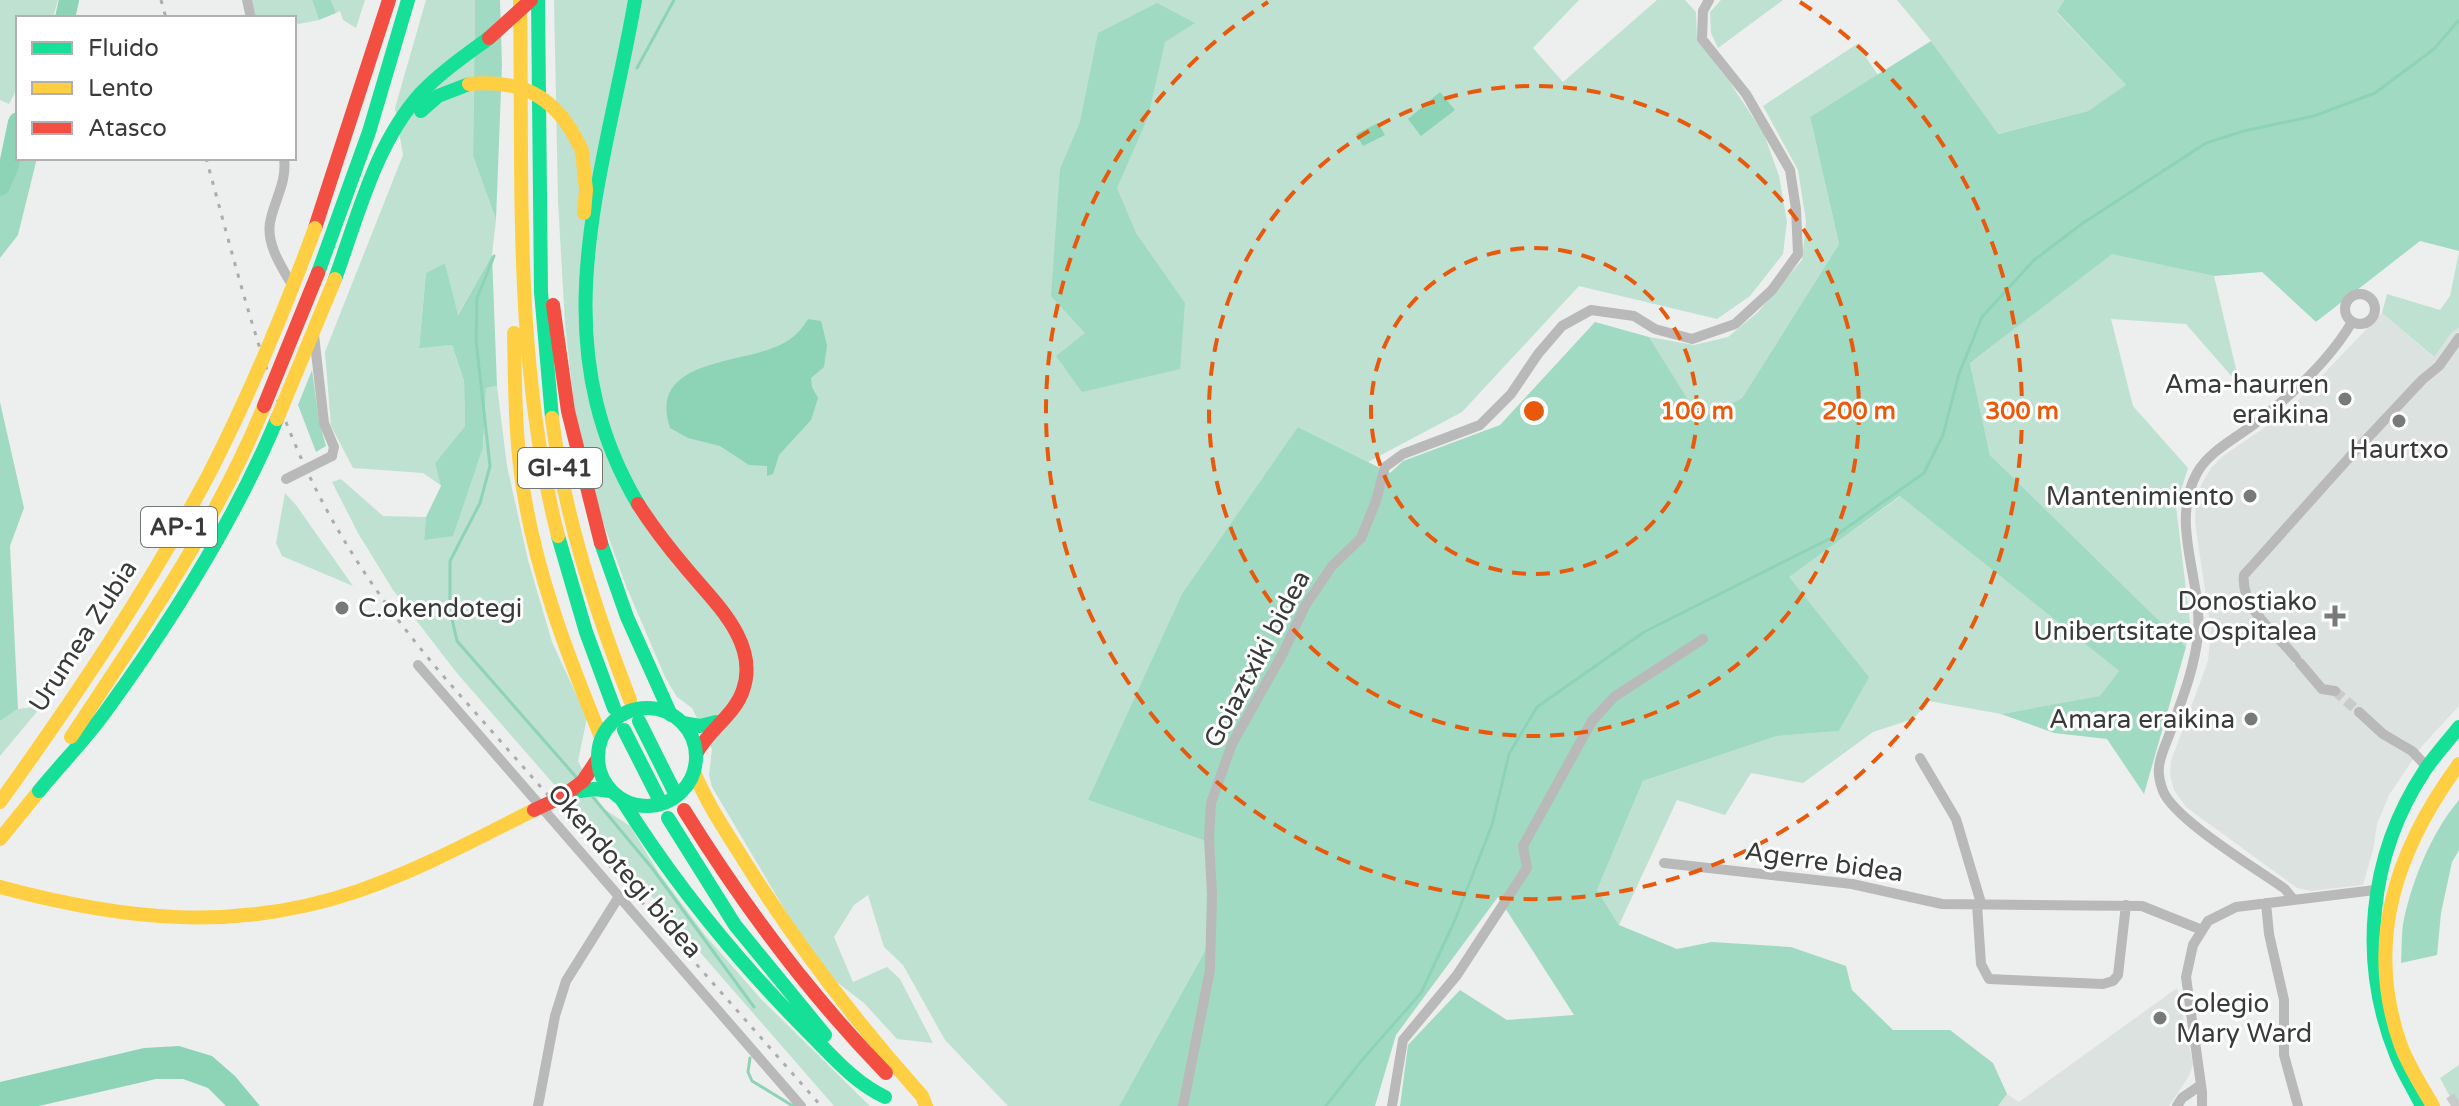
<svg xmlns="http://www.w3.org/2000/svg" width="2459" height="1106" viewBox="0 0 2459 1106" font-family="'Varela Round',sans-serif">
  <style>
    .built { fill: #dbe2df }
    .green { fill: #bee1d2 }
    .forest { fill: #a1dac3 }
    .water { fill: #8dd4b7 }
    .lines { fill: none; stroke-linecap: round; stroke-linejoin: round }
    .stream { stroke: #8dd4b7; stroke-width: 3 }
    .river { stroke: #8dd4b7; stroke-width: 20 }
    .street-tunnel { stroke: #c9cbca; stroke-width: 10; stroke-dasharray: 10 5; stroke-linecap: butt }
    .highway-tunnel { stroke: #c9cbca; stroke-width: 18; stroke-dasharray: 18 9; stroke-linecap: butt }
    .street { stroke: #b9b9b9; stroke-width: 10 }
    .fast { stroke: #16e098; stroke-width: 14 }
    .slow { stroke: #ffcf43; stroke-width: 14 }
    .jam { stroke: #f24e42; stroke-width: 14 }
    .rail { stroke: #acacac; stroke-width: 3; stroke-dasharray: 4 8; stroke-linecap: butt }
    .street-bridge { stroke: #b9b9b9; stroke-width: 10 }
    .fast-bridge { stroke: #16e098; stroke-width: 14 }
    .slow-bridge { stroke: #ffcf43; stroke-width: 14 }
    .jam-bridge { stroke: #f24e42; stroke-width: 14 }
    .ring { fill: none; stroke: #e8590c; stroke-width: 4; stroke-dasharray: 14 10 }
    .poi-dot { fill: #787979; stroke: #fff; stroke-width: 3 }
    .labels { text-anchor: middle; dominant-baseline: central; stroke-width: 6; stroke-linejoin: round; paint-order: stroke }
    .shield { fill: #fff; stroke: #747575; stroke-width: 2 }
    .shield-label { font-size: 24px; font-weight: bold; fill: #393a3a }
    .poi-label { font-size: 26px; fill: #393a3a; stroke: #fff; text-anchor: end }
    .street-label { font-size: 26px; fill: #393a3a; stroke: #fff }
    .centre { fill: #e8590c; stroke: #fff; stroke-width: 4 }
    .ring-label { font-size: 24px; text-anchor: middle; font-weight: bold; fill: #e8590c; stroke: #fff; stroke-width: 6; stroke-linejoin: round; paint-order: stroke }
  </style>
  <rect width="100%" height="100%" fill="#edefee"/>
  <path class="built" d="M2382 313 2433 357 2452 332 2459 328V706L2422 746 2389 795 2377 824 2373 850 2363 885 2311 891 2297 888 2186 807 2174 790 2170 775 2171 761 2208 661 2211 631 2195 522 2196 503 2201 485 2211 468 2223 456 2287 412Z
    M2177 988 2193 1064 2189 1076 2169 1106H1998L2007 1094 2019 1102Z"/>
  <path class="green" d="M0 0H58L53 18H18V87L9 104 0 100Z
    M252 0H312L319 20 294 25V18H256Z
    M331 0H365L356 28 343 20 340 11 336 13Z
    M426 0H475L473 156 496 220 492 255 457 316 445 263 426 273 419 347 452 345 464 381 465 426 435 463 442 486 423 473 353 468 331 426 325 352 403 155 395 108Z
    M554 0H1579L1533 48 1563 82 1657 0H1685L1696 12 1697 40 1729 81 1764 134 1779 176 1787 222 1783 254 1750 296 1717 319 1579 286 1462 412 1368 462 1298 427 1088 800 1214 844 1215 933 1119 1106H1008L945 1040 903 965 884 947 868 895 854 905 834 937 853 982 887 967 900 979 933 1043 897 1039 864 1003 833 979 805 944 712 787 709 775 712 749 692 708 677 697 665 677 626 586 602 519 576 423 565 324 558 201Z
    M1721 0H1783L1718 48 1711 33 1710 12Z
    M1897 0H2064L2057 13 2127 86 2088 111 1997 134 1931 41Z
    M1857 44 1878 75 1810 117 1839 244 1742 398 1700 420 1649 337 1694 345 1728 337 1758 312 1802 260 1806 221 1798 170 1763 106Z
    M2459 252V328L2452 332 2434 357 2382 313 2387 294 2440 310 2450 296Z
    M2112 253 2214 276 2240 386 2186 324 2111 319 2133 406 2188 468 2176 506 2190 622 2186 647 1990 455 1970 363Z
    M497 386 507 466 528 560 552 642 587 718 578 761 601 807 630 826 658 872 705 935 761 999 870 1106H834L456 672 393 590 358 533 332 482 341 479 383 516 426 517 424 540 483 447 486 388Z
    M285 493 296 505 353 586 282 556 276 543Z
    M1901 496 2119 671 2101 696 2001 714 1929 701 1913 719 1873 732 1803 783 1751 773 1725 815 1677 800 1619 925 1597 890 1643 781 1777 736 1839 731 1868 677 1788 577Z
    M42 706 40 708 0 756V721L18 709Z
    M2459 1065V1106H2455L2440 1078Z"/>
  <path class="forest" d="M312 0H331L336 13 319 20Z
    M475 0H500L502 65 496 220 473 156Z
    M2064 0H2459V251L2420 241 2316 322 2262 272 2214 276 2112 254 1970 363 1990 455 2186 647 2144 794 2107 739 2054 733 2001 714 2100 696 2119 671 1900 496 1789 577 1869 677 1839 731 1777 736 1643 781 1597 890 1619 925 1677 949 1712 942 1791 947 1846 966 1852 990 1893 1030H1950L1993 1063 2007 1094 1998 1106H1400L1408 1045 1460 990 1507 1020 1574 1015 1498 897 1396 1035 1375 1106H1119L1215 933 1214 844 1088 800 1182 594 1298 427 1390 473 1403 461 1500 425 1595 322 1649 337 1700 419 1742 398 1839 244 1810 117 1931 41 1998 134 2088 111 2126 85 2057 12Z
    M1157 3 1195 23 1165 42 1148 117 1117 188 1136 233 1185 303 1180 369 1082 392 1056 356 1085 333 1051 296 1060 169 1080 122 1098 33Z
    M18 155V158H37L18 235 0 258V163Z
    M492 255 497 386 486 388 483 447 453 536 424 540 426 517 441 486 435 463 465 426 464 381 452 345 419 348 426 273 445 263 458 315Z
    M312 370 319 421 326 446 316 452 298 405Z
    M0 402 24 508 10 546 18 709 0 721Z
    M2459 800V850L2452 862 2441 913 2437 955 2401 963C2402 949 2401 933 2404 919 2413 878 2432 832 2459 800Z"/>
  <path class="water" d="M1440 92 1455 110 1421 136 1408 119Z
    M1378 123 1385 135 1363 146 1356 134Z
    M808 319 821 321 827 345 824 367 811 378 812 387 818 398 811 420 779 455 773 474 767 476V466L749 465 720 446 688 438 670 428C647 358 742 365 782 344 794 338 801 330 808 319Z
    M179 1046 212 1056 235 1076 260 1106H226L208 1088 183 1079H156L39 1106H0V1082L144 1048Z"/>
  <g class="lines">
    <path class="stream" d="M637 68 674 0
      M494 256 477 298 476 340 490 466 480 503 450 561V610L457 641 577 778
      M592 796 652 868 754 1007
      M750 1058 748 1072 752 1081 793 1106
      M1326 1106 1362 1060 1421 993 1455 920 1492 825 1509 754 1537 707 1644 632 1835 536 1924 473 1943 435 1959 374 1982 317 2033 261 2083 223 2206 143 2244 131 2314 116 2375 93 2434 49 2459 20"/>
    <path class="river" d="M65 18 69 0
      M0 186 9 165 18 122"/>
    <path class="street-tunnel" d="M2335 691 2359 712"/>
    <path class="highway-tunnel" d="M2451 1106 2459 1101"/>
    <path class="street" d="M247 0 251 18
      M284 158C287 181 276 197 271 218 264 242 282 268 294 288
      M2345 309a15 15 0 1 1 30 0a15 15 0 1 1-30 0Z
      M314 335 324 423 334 447 332 456
      M2362 444 2422 380 2439 366 2459 338
      M2296 658C2277 634 2240 608 2244 575L2356 450
      M2300 663 2322 689 2335 691
      M418 665 801 1106
      M2359 712 2383 734 2412 751 2426 766
      M1920 758 1956 819 1981 903
      M1664 863 1852 884 1942 904 2142 906 2202 930
      M2293 899 2285 889C2257 869 2175 820 2163 791 2160 783 2158 775 2159 767 2160 754 2168 740 2172 727 2183 697 2195 666 2198 634 2203 581 2169 524 2197 473 2209 451 2238 437 2257 422 2293 394 2329 361 2352 322
      M2266 903 2269 934 2284 1000V1055L2298 1106
      M1977 904 1981 964 1989 979 2103 984 2113 981 2118 975 2126 905
      M538 1106 555 1016 566 981 618 898
      M1183 1106 1210 970 1212 894 1209 838 1211 803 1232 744 1283 653 1305 606 1332 566 1361 538 1376 501 1385 467 1403 454 1480 425 1511 394 1538 354 1562 326 1591 310 1634 316 1655 329 1692 339 1735 324 1772 290 1798 254 1796 209 1790 170 1746 94 1702 39 1703 11 1709 0
      M1392 1106 1403 1040 1457 975 1527 868 1523 846 1592 721 1614 697 1703 639
      M2177 1106 2182 1098 2201 1085
      M2202 1106V1092L2186 977 2193 945 2208 921 2236 907 2375 890"/>
    <path class="fast" d="M538 0 541 292 552 418
      M635 0C605 174 539 337 638 504
      M421 111 438 96 469 84
      M318 273 369 132 408 0
      M335 279C358 216 375 144 421 93 441 72 466 55 489 38
      M558 536 586 632 614 708
      M601 543 627 617 671 715
      M639 721 674 791
      M683 723 700 726 716 722
      M624 730 658 797
      M574 792 594 789 610 791
      M622 800C676 886 739 963 810 1034 834 1058 855 1083 885 1097
      M668 818 735 925 825 1035
      M2422 1106C2414 1090 2404 1074 2397 1057 2358 962 2368 856 2425 770 2435 755 2448 741 2459 727"/>
    <path class="slow" d="M520 0C523 180 513 360 558 536
      M582 151 586 190 584 213
      M514 333C515 380 515 427 521 474 533 565 566 652 601 737
      M552 418C564 515 595 609 630 700
      M694 772C707 804 727 833 745 862 799 948 855 1021 922 1096L926 1106
      M0 839 39 791
      M0 887C123 920 235 933 358 891 419 870 476 839 534 810
      M2433 1106C2422 1087 2409 1067 2401 1046 2364 942 2396 850 2459 764"/>
    <path class="jam" d="M315 228 389 0
      M553 305 568 411 601 543
      M638 504C652 526 669 548 686 568 713 601 760 642 743 690 735 715 708 730 696 754
      M562 797 583 781 597 760
      M684 810C743 905 808 993 886 1073"/>
    <path class="rail" d="M161 0 166 18
      M206 158C238 273 267 398 323 503 357 567 398 623 445 678L821 1106"/>
    <path class="street-bridge" d="M286 479 332 456"/>
    <path class="fast-bridge" d="M598 757a49 49 0 1 1 98 0a49 49 0 1 1-98 0Z
      M39 791C61 764 86 739 106 711 172 620 234 522 277 419"/>
    <path class="slow-bridge" d="M469 84C526 79 559 99 582 151
      M277 419 335 279
      M71 737C141 631 216 524 264 406
      M0 802C76 696 148 589 209 474 250 394 284 312 315 228"/>
    <path class="jam-bridge" d="M489 38 531 0
      M264 406 318 273
      M534 810 562 797"/>
  </g>
  <g class="ring">
    <circle cx="1534" cy="411" r="163"/>
    <circle cx="1534" cy="411" r="325"/>
    <path d="M1800 2A488 488 0 1 1 1268 2"/>
  </g>
  <g class="poi-dot">
    <circle cx="2345" cy="399" r="8"/>
    <circle cx="2399" cy="421" r="8"/>
    <circle cx="2250" cy="496" r="8"/>
    <circle cx="342" cy="608" r="8"/>
    <path d="M2331 604h8v8h8v8h-8v8h-8v-8h-8v-8h8z"/>
    <circle cx="2251" cy="719" r="8"/>
    <circle cx="2160" cy="1018" r="8"/>
  </g>
  <g class="labels">
    <g class="shield">
      <rect x="518" y="448" width="84" height="40" rx="6"/>
      <rect x="141" y="507" width="76" height="40" rx="6"/>
    </g>
    <g class="shield-label">
      <text x="560" y="468">GI-41</text>
      <text x="179" y="527">AP-1</text>
    </g>
    <g class="poi-label">
      <text x="2329" y="384">Ama-haurren<tspan x="2329" dy="30">eraikina</tspan></text>
      <text x="2399" y="449" text-anchor="middle">Haurtxo</text>
      <text x="2234" y="496">Mantenimiento</text>
      <text x="2317" y="601">Donostiako<tspan x="2317" dy="30">Unibertsitate Ospitalea</tspan></text>
      <text x="358" y="608" text-anchor="start">C.okendotegi</text>
      <text x="2235" y="719">Amara eraikina</text>
      <text x="2176" y="1003" text-anchor="start">Colegio<tspan x="2176" dy="30">Mary Ward</tspan></text>
    </g>
    <g class="street-label">
      <text transform="translate(83 636) rotate(-57)">Urumea Zubia</text>
      <text transform="translate(1257 659) rotate(-62)">Goiaztxiki bidea</text>
      <text transform="translate(1824 862) rotate(8)">Agerre bidea</text>
      <text transform="translate(625 871) rotate(49)">Okendotegi bidea</text>
    </g>
  </g>
  <circle cx="1534" cy="411" r="12" class="centre"/>
  <g class="ring-label">
    <text x="1697" y="419">100 m</text>
    <text x="1859" y="419">200 m</text>
    <text x="2022" y="419">300 m</text>
  </g>
  <rect x="16" y="16" width="280" height="144" fill="#ffffff" stroke="#b0b0b0" stroke-width="2"/>
  <rect x="32" y="42" width="40" height="12" fill="#16e098" stroke="#b0b0b0" stroke-width="2"/>
  <text x="88" y="56" font-size="24" fill="#393a3a">Fluido</text>
  <rect x="32" y="82" width="40" height="12" fill="#ffcf43" stroke="#b0b0b0" stroke-width="2"/>
  <text x="88" y="96" font-size="24" fill="#393a3a">Lento</text>
  <rect x="32" y="122" width="40" height="12" fill="#f24e42" stroke="#b0b0b0" stroke-width="2"/>
  <text x="88" y="136" font-size="24" fill="#393a3a">Atasco</text>
</svg>
